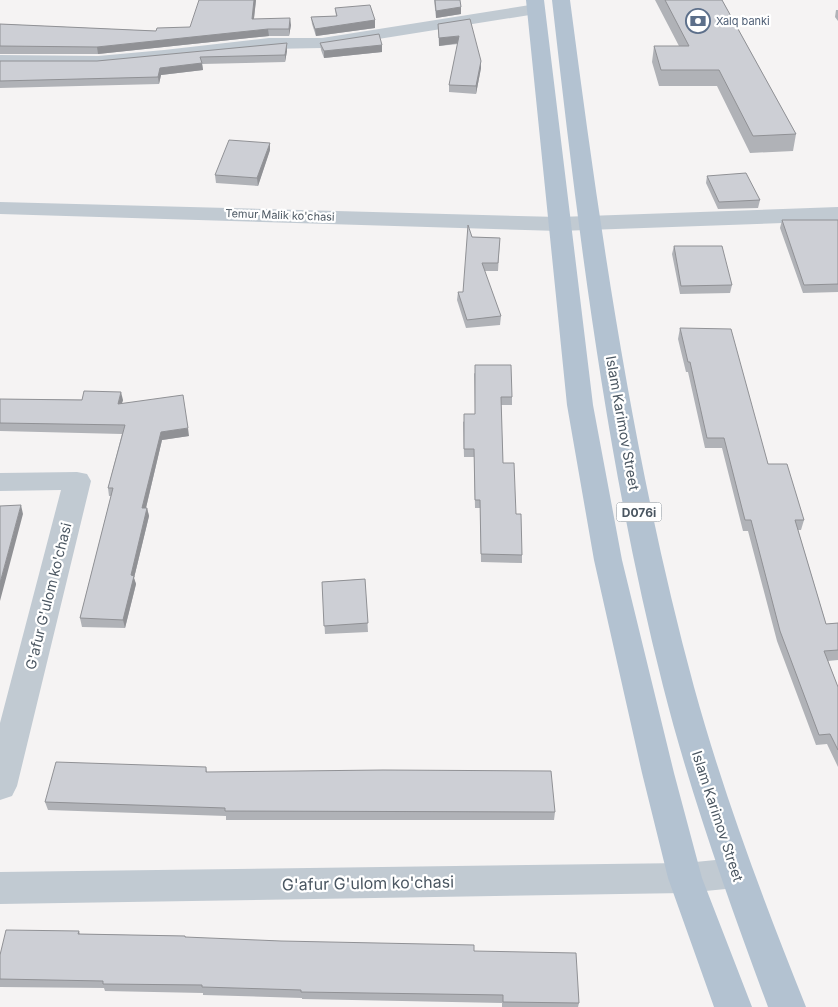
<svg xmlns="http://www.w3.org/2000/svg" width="838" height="1007" viewBox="0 0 838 1007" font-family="Inter,sans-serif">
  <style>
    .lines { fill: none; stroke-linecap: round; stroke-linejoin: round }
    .minor { fill: #c1cad2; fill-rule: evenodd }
    .major { fill: #b3c2d1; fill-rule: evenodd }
    .wall { fill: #b0b2b7 }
    .shaded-wall { fill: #909195 }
    .building { fill: #cdcfd5; stroke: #909195 }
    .labels { text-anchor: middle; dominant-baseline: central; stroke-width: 4.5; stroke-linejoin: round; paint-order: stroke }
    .far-service-label { font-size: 11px; fill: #4e5e75; stroke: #fff; text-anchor: start }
    .far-street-label { font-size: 11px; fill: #4a5661; stroke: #fff }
    .shield { fill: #fff; stroke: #808990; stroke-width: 1 }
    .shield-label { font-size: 12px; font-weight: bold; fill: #4a5661 }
    .street-label { font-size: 14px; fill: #4a5661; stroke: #fff }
    .near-street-label { font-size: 16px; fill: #4a5661; stroke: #fff }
  </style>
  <rect width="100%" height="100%" fill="#f5f3f3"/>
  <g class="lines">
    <path class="minor" d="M536 4 542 5 545 9 542 13 322 48 269 49 164 61 98 67H0V55L98 56 164 50 269 38H322Z
      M0 202 559 217 838 207V221L559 231 0 214Z
      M77 472 87 474 91 481 17 786 12 796 0 800V723L61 490 0 491V473Z
      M736 858 748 862 753 873 748 884 736 888 685 893 0 904V872L685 863Z"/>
    <path class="major" d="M526 0H544L593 405 622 560 674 773 702 878 752 1007H714L668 878 642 773 594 560 567 405Z
      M552 0H570C600 231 633 462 694 687 724 796 764 902 806 1007H768C729 902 691 796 663 686 606 462 578 230 552 0Z"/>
  </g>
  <path class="wall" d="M256 0 254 19 291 25 289 36H269L98 54H0V24L156 31 190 27Z
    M434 0H460L461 14 436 18Z
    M655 0H722L796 134 793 151 750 153 717 86H659L652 62 654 46H679Z
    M335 8 375 20V28L316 36 312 24 311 17 336 16Z
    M836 10H838V21L835 17Z
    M438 24 481 61V68L476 94 449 92V85L458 44 439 46Z
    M320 43 382 45V52L324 58 321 50Z
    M287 51 285 62 202 64 203 70 161 75 159 84 0 88V61H97Z
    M270 150 258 186 216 183 215 175Z
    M707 176 760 200 758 208 718 209 706 183Z
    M782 220H838V292L803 293 780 228Z
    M472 237 500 238 498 271H484L501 316 500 325 466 328 457 300 458 292H463Z
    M674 246 732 285 730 293 680 294 672 254Z
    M680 328 804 520 801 530H798L826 624 838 623V660L828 661 838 687V767L827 744 816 745 777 641 748 531H743L722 448H705L688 372H686L678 339Z
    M474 373 512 397V405H501L503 463 516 514 522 555V563L481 562 480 508H475L474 457H464L463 422 475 414Z
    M0 399 123 400 122 403 189 436 162 440 146 508H147L149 516 134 578 136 584 125 628 82 627 80 618 111 496H109L108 488 122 434 0 431Z
    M365 579 368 632 325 634 322 582Z
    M206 767 207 772 555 812 554 820H226V816L48 810 45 802Z
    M79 931 80 934 185 936 186 938 474 951 579 1003 578 1007H502V1003L302 999V998L203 995V993L105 991 104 988 0 987V955Z"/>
  <path class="shaded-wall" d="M254 0H256L253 26 252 19Z
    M461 7V14L436 18V11Z
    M290 18 291 25 289 36V29Z
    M375 20V28L316 36 315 29Z
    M268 29 269 36 98 54 97 47Z
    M459 36V43L439 46V38Z
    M287 43V51L285 62V55Z
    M382 45V52L324 58V51Z
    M481 61V68L476 94V86Z
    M202 63 203 70 161 75 159 84 158 77 160 68Z
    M270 143V150L258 186 257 178Z
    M121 392 123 400 119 412 118 404Z
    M188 428 189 436 162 440 144 516 142 508 161 432Z
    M21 505 23 514 0 601V583Z
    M147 508 149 516 134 578 136 584 125 628 123 620 131 575Z"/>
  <path class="building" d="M199 0H254L252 19 290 18 289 29H268L97 47 0 46V24L156 31 157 28 190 27Z
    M435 0H460L461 7 436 11Z
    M665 0H722L796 134 753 136 719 70H661L654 46H689Z
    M370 5 375 20 315 29 311 17 337 16 335 8Z
    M470 19 481 61 476 86 449 85 459 36 439 38 438 24Z
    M379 34 382 45 324 51 320 43Z
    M287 43 285 55 200 57 202 63 160 68 158 77 0 81V61H97Z
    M229 140 270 143 257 178 215 175Z
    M746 173 760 200 719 202 707 176Z
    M782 220H838V284L804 285Z
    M468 225 472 237 500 238 498 263H482L501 316 467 320 458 292H463Z
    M674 246H722L732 285 681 286Z
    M680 328 731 329 768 464H787L804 520H795L826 624 838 623V650L824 651 838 687V750L830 734 819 735 780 631 751 520H745L724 438H707L690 362H688Z
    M475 365H511L512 397H501L503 463H514L516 514H521L522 555 481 554 480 500H475L474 449H464V414H475Z
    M84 391 121 392 118 404 183 395 188 428 161 432 142 508H147L131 575 134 576 123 620 80 618 113 488H108L125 425 0 423V399L82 400Z
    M21 505 0 583V506Z
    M365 579 368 623 324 626 322 582Z
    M56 762 206 767V772L383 770 551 771 555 812 225 811V808L45 802Z
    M6 930 79 931 78 934 185 936V937L281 941 474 945V951L576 953 579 1003 503 1002V995L301 992V990L202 987V985L103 984V981L0 979V955Z"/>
  <defs>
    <symbol id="bank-ring" viewBox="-11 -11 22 22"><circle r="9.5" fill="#fff" stroke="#5c6f8a" stroke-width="1.5"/><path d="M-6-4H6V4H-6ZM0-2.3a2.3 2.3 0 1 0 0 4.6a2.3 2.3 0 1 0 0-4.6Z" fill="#5c6f8a"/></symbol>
  </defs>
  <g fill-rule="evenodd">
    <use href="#bank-ring" x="684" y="7" width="28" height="28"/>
  </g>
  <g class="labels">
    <g class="far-service-label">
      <text x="716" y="21">Xalq banki</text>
    </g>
    <g class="far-street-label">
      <text transform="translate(280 215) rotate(2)">Temur Malik ko'chasi</text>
    </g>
    <rect class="shield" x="616.5" y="502.5" width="45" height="19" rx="4"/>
    <g class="shield-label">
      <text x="639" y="512">D076i</text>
    </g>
    <g class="street-label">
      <text transform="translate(623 423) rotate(80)">Islam Karimov Street</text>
      <text transform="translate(48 596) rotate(-76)">G'afur G'ulom ko'chasi</text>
      <text transform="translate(718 816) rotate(72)">Islam Karimov Street</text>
    </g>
    <g class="near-street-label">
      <text transform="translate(368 883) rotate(-1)">G'afur G'ulom ko'chasi</text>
    </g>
  </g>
</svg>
